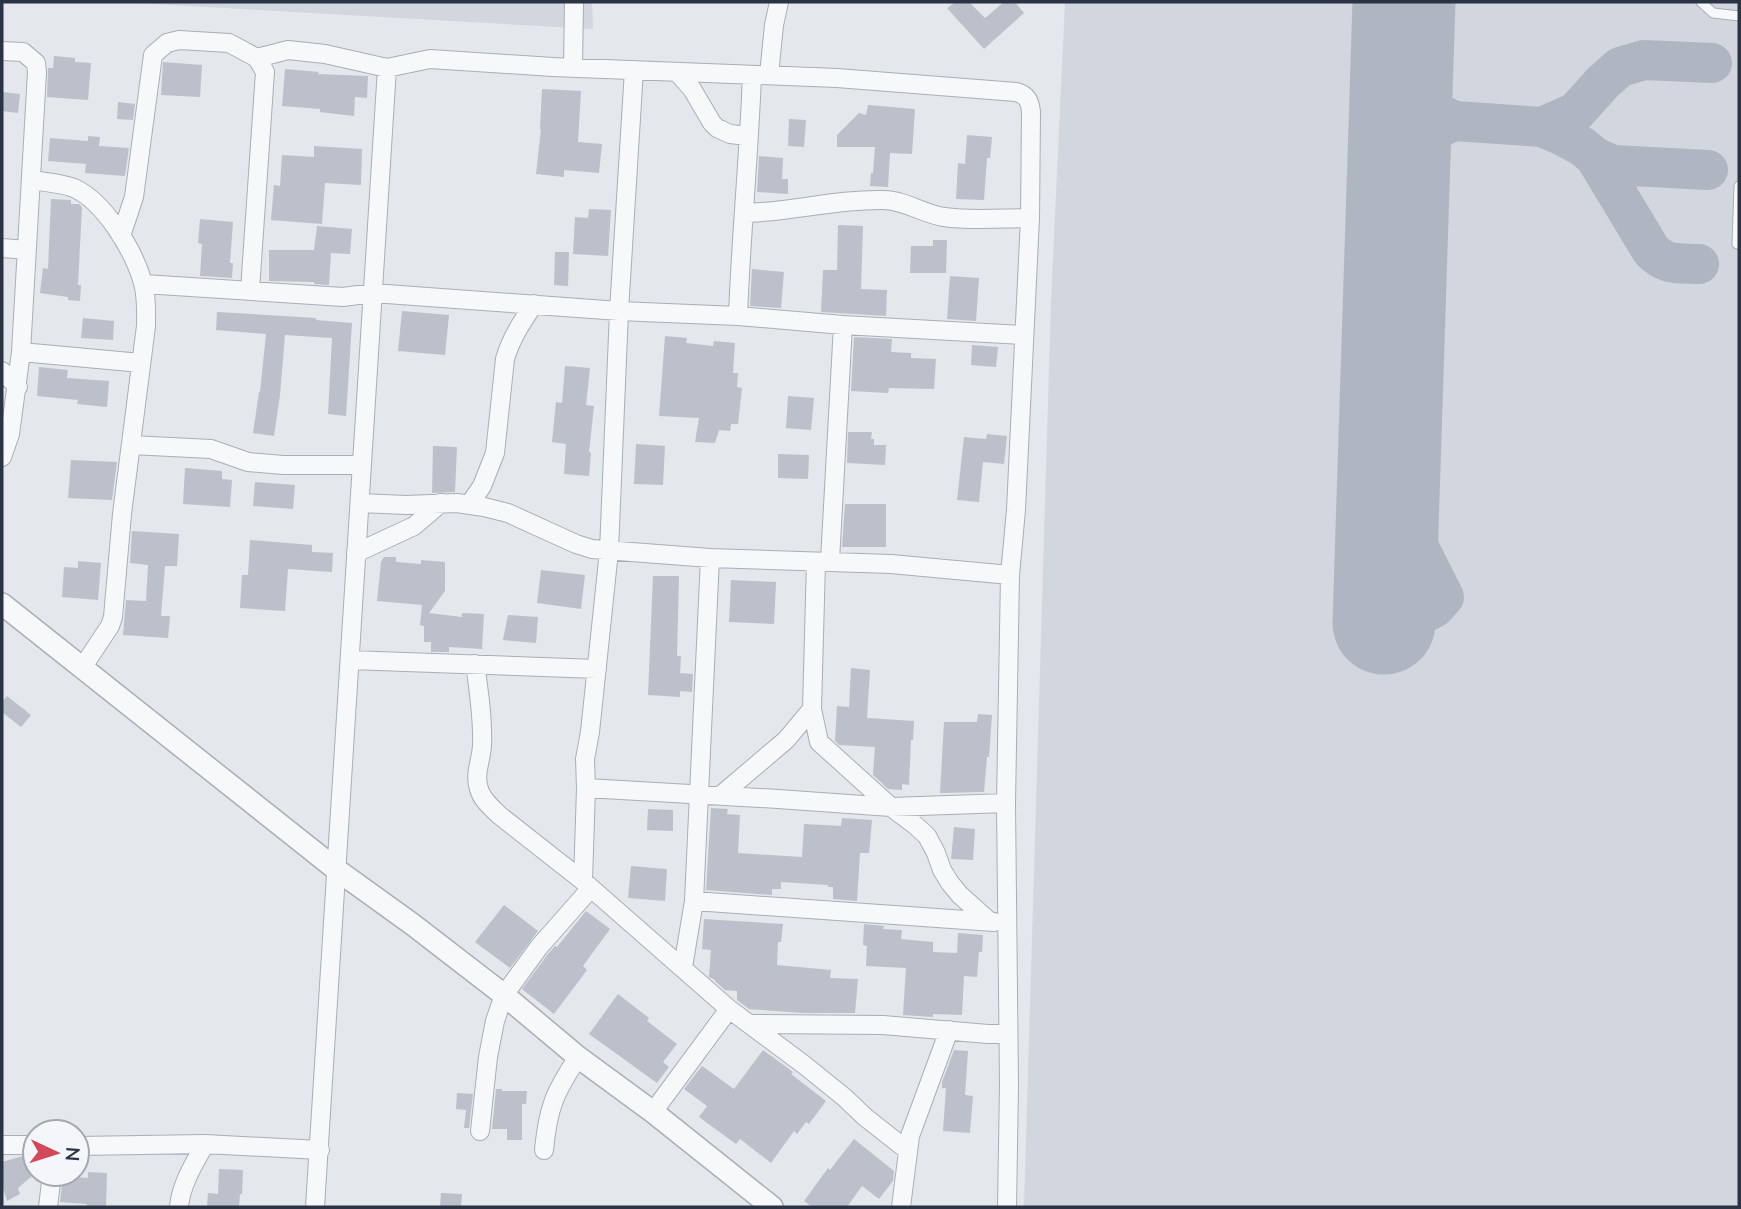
<svg xmlns="http://www.w3.org/2000/svg" width="1741" height="1209" viewBox="0 0 1741 1209" font-family="'Nunito Sans',sans-serif">
  <style>
    .built { fill: #d2d6de }
    .lines { fill: none; stroke-linecap: round; stroke-linejoin: round }
    .taxiway { stroke: #b0b6c1; stroke-width: 40 }
    .runway { stroke: #b0b6c1; stroke-width: 103 }
    .building { fill: #bbc0ca }
    .service-casing { stroke: #a9aeb7; stroke-width: 11 }
    .minor-casing { stroke: #a9aeb7; stroke-width: 20 }
    .tertiary-casing { stroke: #a9aeb7; stroke-width: 24 }
    .service { stroke: #f7f8fa; stroke-width: 9 }
    .minor { stroke: #f7f8fa; stroke-width: 18 }
    .tertiary { stroke: #f7f8fa; stroke-width: 21 }
  </style>
  <rect width="100%" height="100%" fill="#e4e7ec"/>
  <path class="built" d="M119 2H592L593 29Z
    M1065 2H1739V1207H1024L1051 302Z"/>
  <g class="lines">
    <path class="taxiway" d="M1402 69 1415 96 1428 109 1455 121 1542 127 1561 135 1583 147 1595 157 1651 250C1666 266 1677 263 1699 264
      M1542 127 1576 112 1603 82 1620 67 1644 60 1712 63
      M1595 157 1613 165 1708 170
      M1398 177C1412 139 1419 136 1455 121
      M1387 531 1366 563 1367 583 1372 599 1384 610 1401 617 1418 616 1434 608 1444 597 1388 486"/>
    <path class="runway" d="M1384 623 1404 2"/>
  </g>
  <path class="building" d="M956 2H969L985 18 1004 2H1015L1024 13 984 49 947 8Z
    M54 56 75 58V62L91 63 88 100 47 97 48 68H53Z
    M163 62 202 65 200 97 161 95Z
    M285 69 319 72 318 74 368 76 367 98 355 97 354 116 320 112V109L282 106Z
    M542 89 581 91 578 142 602 144 599 173 564 170V177L536 174 541 129H540Z
    M2 92 20 94 18 113 2 111Z
    M118 102 135 104 133 120 117 119Z
    M868 105 915 109 912 154 890 153 888 187 870 186 871 173H873L875 147H837V135L859 113 866 115Z
    M789 119 806 120 804 147 788 146Z
    M967 135 992 137 990 158H987L984 200 956 199 958 163 965 164Z
    M88 136 100 137 99 146 129 148 125 176 85 173 86 164 48 161 50 138 88 141Z
    M314 146 362 149 361 185 325 183 322 224 271 220 274 185 280 186 282 155 314 157Z
    M759 156 783 158 782 179H788V194L757 192Z
    M51 199 71 200V204H79L82 207 78 285H81L80 301 68 300V297L40 293 43 268 48 269Z
    M589 209 611 210 608 256 573 254 575 217 588 218Z
    M200 219 233 222 230 263H233L232 278 200 276 202 244 198 243Z
    M838 225 863 226 861 289 887 290 886 316 821 312 823 270H837Z
    M317 226 352 229 350 254 331 253 329 285 314 284V282L269 281V250H314Z
    M933 240H947L946 273H910L911 246H933Z
    M555 252H569L568 286 554 285Z
    M752 269 784 272 781 308 750 306Z
    M950 276 979 278 976 321 947 319Z
    M402 311 449 315 445 355 398 351Z
    M217 312 316 318V320L352 323 346 416 328 414 332 338 285 335 280 395 274 436 253 433 259 392H260L266 334 216 330Z
    M83 318 114 321 113 340 81 338Z
    M665 336 687 338 686 343 713 346 714 341 735 343 733 373H738L737 387 742 388 738 424H731L730 431 719 430 715 443 695 442 699 418 659 416Z
    M854 337 892 339 891 352 911 353V358L936 359 934 389 889 388 888 393 851 391Z
    M972 345 998 347 996 367 971 365Z
    M565 366 590 368 586 405 594 406 589 452 591 453 589 476 564 474 566 444 552 442 556 402 562 403Z
    M39 367 68 370 67 378 109 381 107 407 77 404 78 400 37 396Z
    M788 396 814 398 811 430 786 428Z
    M848 432H872L871 439H874V445H886L885 465 847 463Z
    M987 434 1007 436 1004 464 983 462 979 502 957 500 964 437 986 439Z
    M636 444 665 446 663 485 634 484Z
    M433 446 457 447 455 492 432 493Z
    M778 454 809 455 808 479 778 478Z
    M71 460 117 462 112 500 68 498Z
    M185 468 222 471V479L232 480 230 507 183 504Z
    M255 482 295 485 293 509 253 506Z
    M845 504H886V547H842Z
    M132 531 179 534 177 566H165L161 616H170L168 638 123 635 126 600 146 601 148 565 130 563Z
    M250 540 312 545V552L333 553 332 572 288 569 285 611 240 608 242 575H248Z
    M384 557H396V562L421 564V560L445 562V591L429 613 462 617V613L484 614 482 649 449 647V652H431V642H424V626L420 625 422 605 377 601 381 562Z
    M78 561 101 563 98 600 62 597 64 567 78 568Z
    M541 570 585 575 581 609 537 603Z
    M653 576H679L677 656H681L680 673 693 674 692 692 680 691V697L648 695Z
    M731 580 776 582 774 624 729 622Z
    M508 615 538 617 536 643 503 640Z
    M851 668 870 670 867 718 914 721 913 740H911L909 785 902 784V790L888 789 873 775 875 747 839 745 835 741 837 706 849 707Z
    M7 696 31 715 21 727 2 712V702Z
    M978 714 992 715 989 757H987L984 792 940 793 944 722H977Z
    M711 808 728 809 727 814 740 815 738 853 802 857 804 824 841 826 842 818 872 820 869 853H860L857 901 833 899V887H828V885L781 882V889H772V895L706 890Z
    M648 809 673 810V831L647 830Z
    M954 827 975 829 973 860 951 859Z
    M631 866 667 869 665 901 628 898Z
    M504 905 538 931 510 968 475 942Z
    M586 911 610 929 583 966 587 970 554 1014 522 989 548 954 555 946 557 947Z
    M704 919 783 924 781 942H778L777 965 831 970 830 978 858 979 855 1013H803L749 1009 737 1000V991L725 990 715 981V980L709 977 711 950 702 949Z
    M864 924 884 926 883 929 902 930 901 939 933 942V952L957 953 958 933 983 935 982 952H979L977 977 964 976 962 1015 933 1014V1017L903 1015 906 968 866 966 867 946 863 945Z
    M618 994 649 1018 647 1021 677 1044 663 1062 669 1067 657 1083 589 1034Z
    M763 1050 793 1072 791 1074 826 1101 809 1124 806 1122 797 1134 794 1131 771 1163 740 1139 736 1144 699 1117 707 1106 684 1089 702 1066 734 1089Z
    M954 1050 968 1051 965 1095 973 1096 970 1133 943 1131 946 1088H942V1082Z
    M496 1089H502V1091H527L526 1104H522V1140H507V1129H492Z
    M457 1093 473 1094 469 1128H464L466 1110 456 1109Z
    M854 1139 894 1171 893 1181 879 1199 862 1186 847 1207H812L804 1201 828 1168 830 1170Z
    M23 1156 32 1176 18 1188 20 1194 7 1201 2 1184V1162Z
    M219 1169 243 1170 242 1194H240L239 1207H207L208 1193 218 1194Z
    M88 1172 107 1173 106 1207H87V1204L60 1202 63 1176 88 1178Z
    M441 1193 462 1194 461 1207H440Z"/>
  <g class="lines">
    <defs>
      <path id="service" d="M1701 2 1713 13 1739 16
        M1739 186 1737 244H1739"/>
      <path id="minor" d="M2 51 23 52 36 63 37 72 21 352 10 434 2 457
        M257 58 288 50 325 54 387 68 430 59 553 67 837 78 1016 92C1027 95 1030 101 1031 112L1030 218 1016 510 1010 575 1006 803 1009 1085 1007 1207
        M573 67 574 2
        M677 72 692 89 712 123 717 128 730 134 748 136
        M769 75 774 25 779 2
        M31 180C45 182 60 183 74 188 105 202 134 251 143 283 147 297 146 312 146 326L122 514 113 617 110 626 82 668
        M745 213C791 212 836 199 883 200 905 200 923 214 944 217 972 221 1002 218 1030 218
        M121 236 134 197 153 55 167 43 179 40 229 43 257 58 265 72 250 290
        M2 248 27 250
        M144 284 343 297 373 293 619 311 738 316 843 325 1023 335
        M738 316C741 235 749 155 752 75
        M21 352 141 363
        M2 371 18 387
        M131 445 211 449 248 462 283 465H362
        M360 503 406 505 457 503 484 507 508 513 576 544 592 549 710 558 891 564 1010 575
        M469 505 482 486 495 453 505 359C511 338 522 322 534 304
        M356 553 414 526 441 503
        M830 561 843 325
        M816 562 812 709 819 742 891 807 915 825 927 836 936 853 942 870 950 883 960 895 990 922
        M350 660 597 669
        M475 664C479 691 483 719 482 746 481 761 474 774 479 789 482 800 491 807 499 815L583 881 729 1009 803 1064 844 1097 865 1117 907 1150
        M586 788 778 799 891 807 1006 803
        M720 796 786 740 812 709
        M583 881 586 788 585 759 590 732 609 551 619 311 634 70
        M694 901 994 922
        M683 967 694 901 710 558
        M751 1024 883 1025 988 1034H1008
        M653 1112 729 1009
        M480 1131 488 1057 495 1021 504 995 539 947 591 888
        M2 1145H35
        M77 1146 205 1144 320 1150
        M544 1150C548 1107 555 1092 578 1057
        M48 1207 52 1174
        M179 1207C181 1184 194 1164 205 1144
        M315 1207 387 68
        M901 1207 910 1136 949 1030"/>
      <path id="tertiary" d="M2 604 337 870 412 924 504 995 578 1057 653 1112 772 1207"/>
    </defs>
    <use href="#service" class="service-casing"/>
    <use href="#minor" class="minor-casing"/>
    <use href="#tertiary" class="tertiary-casing"/>
    <use href="#service" class="service"/>
    <use href="#minor" class="minor"/>
    <use href="#tertiary" class="tertiary"/>
  </g>
  <rect width="1741" height="1209" fill="none" stroke="#2b3445" stroke-width="7"/>
  <g transform="translate(56 1153) rotate(94)"><circle r="33" fill="#f4f6f9" stroke="#a4a8b1" stroke-width="2"/>
  <path d="M0-5L12 26L0 18L-12 26Z" fill="#d1495b"/>
  <text y="-10" font-size="19" font-weight="bold" text-anchor="middle" fill="#2b3445">N</text>
  </g>
</svg>
